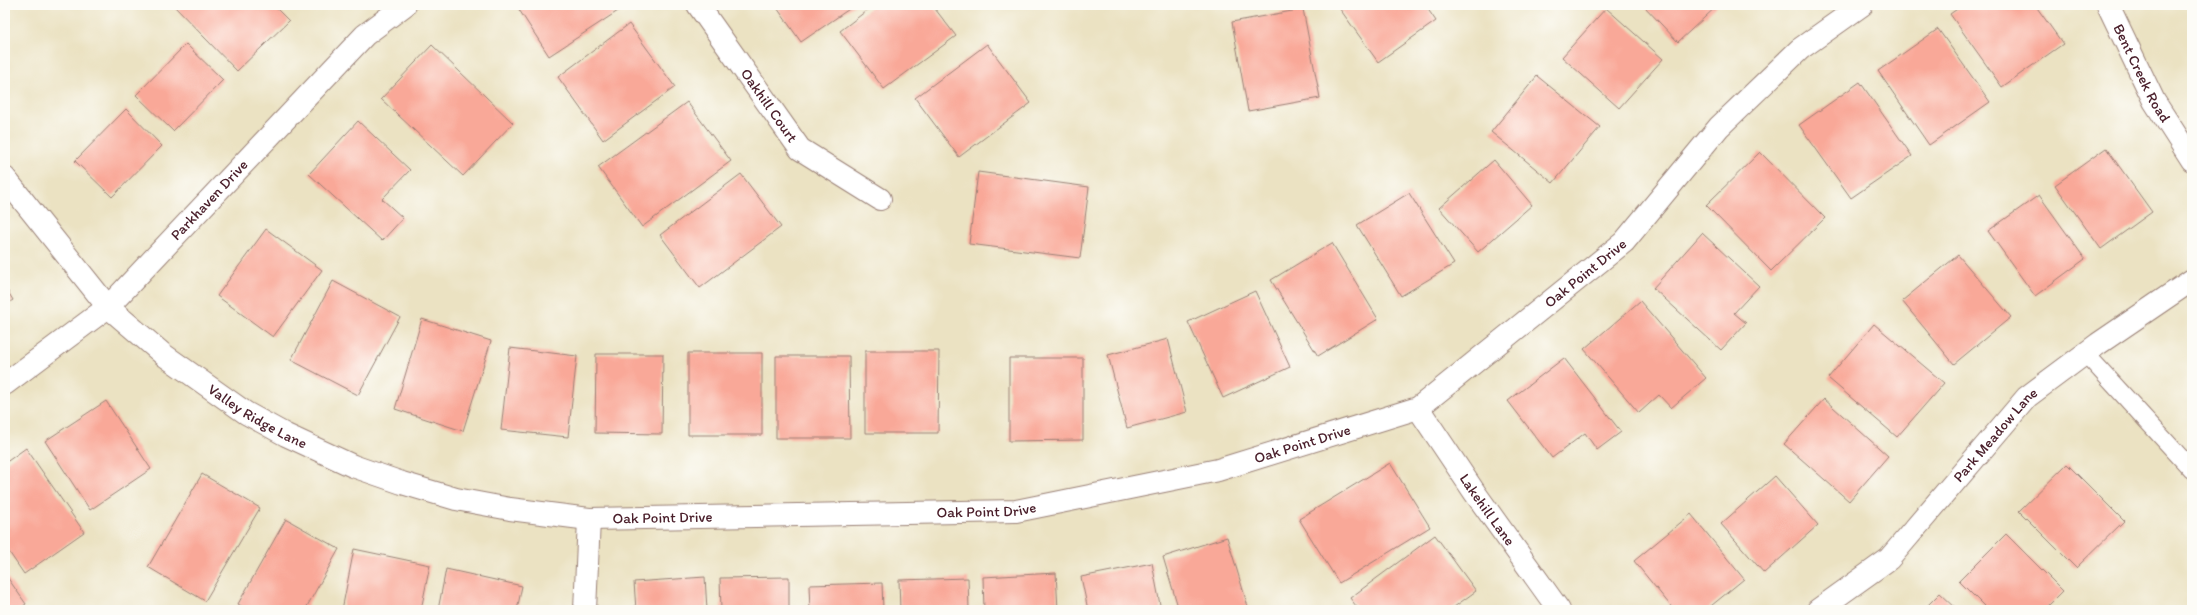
<svg xmlns="http://www.w3.org/2000/svg" width="2197" height="615" viewBox="0 0 2197 615" font-family="Itim,sans-serif">
  <style>
    .building { fill: #f9a898 }
    .lines { fill: none; stroke-linecap: round; stroke-linejoin: round }
    .lane-casing { stroke: #9a8076; stroke-width: 19 }
    .street-casing { stroke: #9a8076; stroke-width: 24 }
    .lane { stroke: #fff; stroke-width: 17 }
    .street { stroke: #fff; stroke-width: 22 }
    .labels { text-anchor: middle; dominant-baseline: central; stroke-width: 4; stroke-linejoin: round; paint-order: stroke }
    .street-label { font-size: 15px; fill: #4a1f2b; stroke: #fdfcf7 }
  </style>
  <rect width="100%" height="100%" fill="#fdfcf7"/>
  <filter id="ink" filterUnits="userSpaceOnUse"><feTurbulence type="fractalNoise" baseFrequency=".025" numOctaves="2"/><feDisplacementMap in="SourceGraphic" scale="8" xChannelSelector="R" yChannelSelector="G"/><feConvolveMatrix kernelMatrix="1 2 1 2 8 2 1 2 1" color-interpolation-filters="sRGB"/></filter>
  <filter id="wash" filterUnits="userSpaceOnUse"><feTurbulence type="fractalNoise" baseFrequency=".012" numOctaves="4" result="noise"/><feDisplacementMap in="SourceGraphic" scale="16" xChannelSelector="R" yChannelSelector="G"/><feGaussianBlur stdDeviation="0.9" result="paint"/><feColorMatrix in="noise" values="0 0 0 0 0 0 0 0 0 0 0 0 0 0 0 0 0 1.4 0 .05"/><feComposite in="paint" operator="in"/></filter>
  <g filter="url(#wash)">
    <rect width="100%" height="100%" fill="#ebe2c2"/>
    <g id="blocks">
      <path class="building" d="M173 5H273L289 21 237 71Z
        M516 5H618L621 9 549 56Z
        M775 5H855L801 42Z
        M874 5H932L956 36 884 89 840 31Z
        M1337 5H1425L1436 21 1378 62Z
        M1643 5H1718L1678 42Z
        M1963 5H2035L2063 44 2002 87 1950 14Z
        M1606 8 1663 59 1619 108 1562 57Z
        M1303 9 1320 98 1248 111 1232 22Z
        M629 24 675 87 603 140 558 77Z
        M1938 29 1990 102 1929 145 1878 71Z
        M186 44 223 80 173 131 136 95Z
        M987 44 1031 103 959 157 915 98Z
        M432 45 513 123 463 176 381 99Z
        M1537 76 1600 127 1553 183 1491 132Z
        M1860 82 1912 156 1851 198 1799 125Z
        M687 102 731 161 642 227 598 167Z
        M126 109 162 146 112 197 75 161Z
        M358 121 410 170 382 199 403 218 382 241 309 174Z
        M2106 148 2152 212 2101 249 2055 185Z
        M1760 152 1825 218 1771 271 1706 205Z
        M1494 160 1532 205 1478 252 1439 208Z
        M978 172 1089 187 1080 258 969 244Z
        M741 174 781 227 700 288 660 235Z
        M1409 193 1454 264 1401 296 1357 225Z
        M2039 195 2085 259 2035 296 1988 231Z
        M266 229 322 270 273 337 217 296Z
        M1702 233 1759 286 1734 313 1746 323 1721 350 1653 288Z
        M1332 243 1378 319 1318 356 1271 280Z
        M1958 255 2011 317 1954 364 1902 301Z
        M333 281 400 317 358 395 291 360Z
        M5 287 13 300 5 305Z
        M1255 291 1290 367 1223 398 1188 322Z
        M1640 301 1706 378 1671 408 1659 395 1639 413 1584 349Z
        M422 319 491 341 463 431 395 409Z
        M1874 324 1944 383 1897 437 1828 378Z
        M1168 339 1187 412 1127 428 1108 355Z
        M510 348 577 356 568 437 501 430Z
        M865 351H939L938 433H865Z
        M688 353H762V435H688Z
        M596 354H663L662 434 595 433Z
        M776 356H849L850 438H776Z
        M1009 358H1083V440L1009 441Z
        M1564 358 1621 432 1597 450 1585 433 1552 458 1508 401Z
        M1824 399 1888 456 1849 501 1784 444Z
        M106 401 151 469 90 510 45 441Z
        M26 448 84 532 24 574 5 546V463Z
        M1390 463 1430 527 1339 583 1299 519Z
        M2067 464 2124 521 2076 568 2019 511Z
        M202 474 260 508 205 601 148 567Z
        M1775 476 1818 525 1764 573 1721 524Z
        M1691 514 1744 579 1706 610H1674L1634 561Z
        M286 519 339 549 305 610H248L238 604Z
        M2006 534 2063 591 2044 610H1988L1959 581Z
        M1435 535 1476 591 1450 610H1359L1350 598Z
        M1227 537 1249 610H1179L1163 557Z
        M354 549 430 565 421 610H342Z
        M1152 563 1161 610H1088L1081 577Z
        M446 569 522 586 517 610H438Z
        M1056 573 1058 610H984L983 577Z
        M5 574 26 604 18 610H5Z
        M705 577 707 610H636L634 582Z
        M789 577V610H721L720 578Z
        M968 578 969 610H900L899 580Z
        M882 583 883 610H810L809 585Z
        M1940 593 1958 610H1923Z"/>
    </g>
  </g>
  <g filter="url(#ink)">
    <use href="#blocks" fill-opacity="0" stroke="#9a8076" stroke-width="1"/>
    <g class="lines">
      <defs>
        <path id="lane" d="M2085 353 2192 470"/>
        <g id="street">
          <path id="s1" d="M698 5 800 149 880 199"/>
          <path id="s2" d="M2108 5 2154 101 2192 160"/>
          <path id="s3" d="M5 178 108 307 164 355 246 413 286 435 353 466 402 483 456 499 510 509 589 519 1016 511 1218 470 1418 408 1624 242 1719 127 1800 49 1862 5"/>
          <path id="s4" d="M5 384 108 307 365 35 405 5"/>
          <path id="s5" d="M1418 408 1475 493 1559 610"/>
          <path d="M585 610 589 519"/>
          <path id="s6" d="M1818 610 1889 559 2027 397 2098 344 2192 280"/>
        </g>
      </defs>
      <use href="#lane" class="lane-casing"/>
      <use href="#street" class="street-casing"/>
      <use href="#lane" class="lane"/>
      <use href="#street" class="street"/>
    </g>
  </g>
  <g class="labels">
    <g class="street-label">
      <text stroke="none"><textPath href="#s2" startOffset="76">Bent Creek Road</textPath></text>
      <text stroke="none"><textPath href="#s1" startOffset="123">Oakhill Court</textPath></text>
      <text stroke="none"><textPath href="#s4" startOffset="276">Parkhaven Drive</textPath></text>
      <text stroke="none"><textPath href="#s3" startOffset="1759">Oak Point Drive</textPath></text>
      <text stroke="none"><textPath href="#s3" startOffset="351">Valley Ridge Lane</textPath></text>
      <text stroke="none"><textPath href="#s6" startOffset="251">Park Meadow Lane</textPath></text>
      <text stroke="none"><textPath href="#s3" startOffset="1423">Oak Point Drive</textPath></text>
      <text stroke="none"><textPath href="#s3" startOffset="1099">Oak Point Drive</textPath></text>
      <text stroke="none"><textPath href="#s5" startOffset="123">Lakehill Lane</textPath></text>
      <text stroke="none"><textPath href="#s3" startOffset="775">Oak Point Drive</textPath></text>
    </g>
  </g>
  <rect width="2197" height="615" fill="none" stroke="#fdfcf7" stroke-width="20"/>
</svg>
